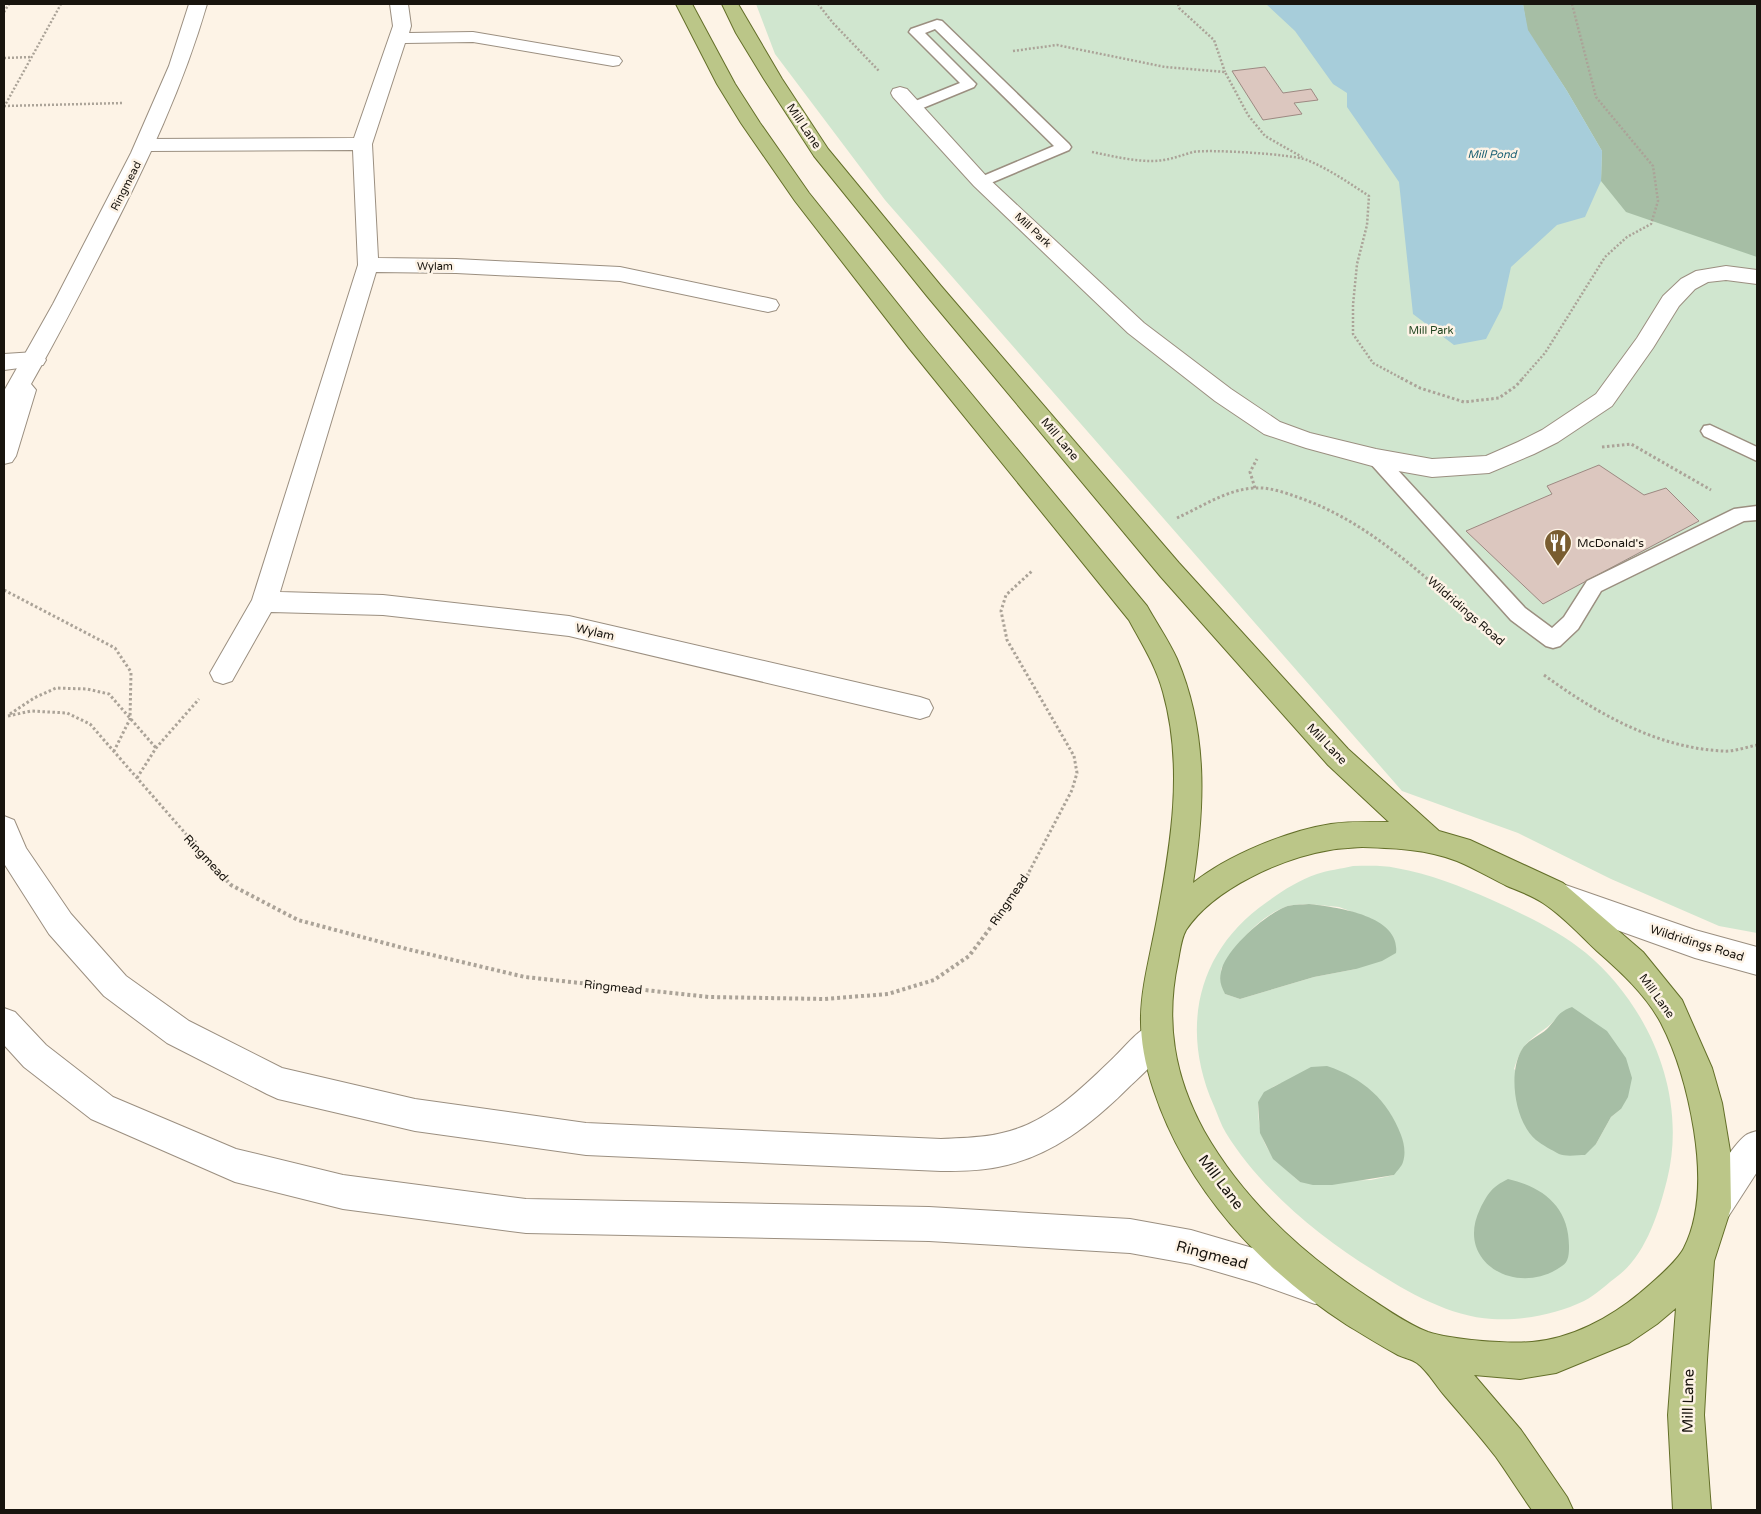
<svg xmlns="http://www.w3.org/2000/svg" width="1761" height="1514" viewBox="0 0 1761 1514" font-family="'Varela Round',sans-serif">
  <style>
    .green { fill: #d0e6cf; fill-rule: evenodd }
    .forest { fill: #a6bea5 }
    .water { fill: #a7cdda }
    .building { fill: #dcc7bf; stroke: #9d8982 }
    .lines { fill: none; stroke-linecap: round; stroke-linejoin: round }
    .service-casing { stroke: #9b8f80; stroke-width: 3 }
    .minor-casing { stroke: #9b8f80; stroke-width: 2 }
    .tertiary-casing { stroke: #9b8f80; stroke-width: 2 }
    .primary-casing { stroke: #646f29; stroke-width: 2 }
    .path-far2 { stroke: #aba398; stroke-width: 2.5; stroke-dasharray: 2 2; stroke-linecap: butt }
    .path-far1 { stroke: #aba398; stroke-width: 3; stroke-dasharray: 2.5 2.5; stroke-linecap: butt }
    .path { stroke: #aba398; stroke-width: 4; stroke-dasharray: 3 3; stroke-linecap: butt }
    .service { fill: #fff; fill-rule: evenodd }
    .minor { fill: #fff; fill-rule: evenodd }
    .tertiary { fill: #fff; fill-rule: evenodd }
    .primary { fill: #bbc688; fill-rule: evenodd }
    .labels { text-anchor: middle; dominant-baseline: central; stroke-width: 5; stroke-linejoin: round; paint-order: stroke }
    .far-water-label { font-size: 11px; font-style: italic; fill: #175e72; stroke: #fdf3e6 }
    .far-street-label { font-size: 11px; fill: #18140e; stroke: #fdf3e6 }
    .far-park-label { font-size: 11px; fill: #224621; stroke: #fdf3e6 }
    .street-label { font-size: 12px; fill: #18140e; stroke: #fdf3e6 }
    .poi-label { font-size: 12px; fill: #18140e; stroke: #fdf3e6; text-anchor: start }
    .near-street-label { font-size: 15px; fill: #18140e; stroke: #fdf3e6 }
  </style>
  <rect width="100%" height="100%" fill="#fdf3e6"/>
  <path class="green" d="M756 4H1757V933L1719 926 1611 879 1518 833 1402 791 885 200 775 54Z
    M1353 866C1367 866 1382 865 1396 868 1430 874 1460 886 1492 900 1525 915 1558 930 1586 953 1650 1007 1688 1096 1667 1180 1659 1212 1646 1254 1619 1275 1608 1283 1596 1295 1584 1301 1557 1314 1522 1321 1492 1319 1451 1317 1407 1292 1373 1270 1319 1237 1259 1187 1226 1133 1221 1125 1218 1115 1214 1106 1180 1030 1196 951 1267 902 1282 891 1299 880 1317 874 1328 870 1341 869 1353 866ZM1308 904 1339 907 1372 919 1356 969 1314 977 1240 999 1225 994 1221 969C1238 944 1255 919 1285 907 1292 904 1301 905 1308 904ZM1555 1020 1621 1109 1611 1117 1596 1144 1514 1069C1516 1063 1518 1056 1522 1050 1529 1037 1545 1031 1555 1020ZM1281 1083 1394 1175 1371 1180 1300 1182C1269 1155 1258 1145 1258 1102L1273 1087Z"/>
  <path class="forest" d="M1523 4H1757V257L1626 212 1601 181 1602 151 1567 91 1527 30Z
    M1309 904C1335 907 1401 915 1396 953L1382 961 1356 969 1314 977 1240 999 1225 994C1221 986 1219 981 1221 972 1225 950 1265 915 1285 907 1292 904 1301 905 1309 904Z
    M1572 1007 1607 1031 1626 1058 1632 1078 1628 1097 1621 1109 1611 1117 1596 1144 1585 1155C1578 1155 1566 1157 1559 1154 1552 1150 1542 1145 1536 1140 1515 1122 1508 1075 1521 1051 1527 1040 1538 1037 1547 1029 1558 1018 1556 1013 1572 1007Z
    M1327 1066C1363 1078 1388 1100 1401 1135 1404 1143 1406 1153 1403 1162 1402 1166 1397 1171 1394 1175L1332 1185H1313L1300 1182 1273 1159 1260 1133 1258 1102 1264 1092 1311 1067Z
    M1508 1179C1543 1187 1569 1207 1569 1246 1569 1253 1569 1262 1562 1266 1518 1298 1454 1263 1480 1209 1488 1193 1492 1187 1508 1179Z"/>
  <path class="water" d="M1266 4H1523L1528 30 1567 91 1602 151 1601 181 1585 217 1557 225 1511 267 1502 308 1486 339 1454 345 1413 314 1399 182 1347 107V93L1333 84 1295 31Z"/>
  <path class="building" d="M1265 67 1283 93 1311 89 1318 100 1294 103 1302 114 1263 120 1232 71Z
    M1599 465 1644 495 1666 488 1699 521 1543 604 1466 531 1552 494 1547 486Z"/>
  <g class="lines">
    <defs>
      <path id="service" d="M937 20 942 21 1069 144 1071 147 1069 150 986 185H976L973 182 976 179 1054 146 935 29 925 33 976 84 974 87 918 110H908L906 107 908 104 960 83 909 32 911 29Z
        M1710 425 1757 447V461L1704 436 1701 431 1704 426Z
        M1376 451 1382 453 1525 608 1552 628 1564 617 1587 581 1734 509 1757 506V520L1744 521 1601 591 1578 629 1560 646 1553 648 1546 646 1511 620 1370 463 1367 458 1370 453Z"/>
      <path id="minor" d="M390 4H408L411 26 409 33 473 32 613 56 619 57 622 61 619 65 613 66 473 42 405 43 372 144 378 258 456 259 620 267 768 298 776 300 779 305 776 310 768 312 620 281 456 273 376 272 280 592 383 595 569 616 920 697 929 700 933 708 929 716 920 719 569 636 383 615 271 612 232 681 223 684 214 681 210 673 252 600 358 265 353 150 146 151 139 149 136 145 139 141 146 139 354 138 393 26Z
        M900 87 907 89 988 178 1144 323 1231 389 1280 422 1310 433 1376 449 1432 459 1486 456 1518 442 1542 430 1596 394 1637 338 1663 296 1681 279 1696 271 1726 266 1757 270V284L1726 280 1708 282 1695 289 1679 306 1653 348 1612 406 1558 442 1534 454 1489 473 1432 477 1376 467 1306 448 1264 434 1215 401 1128 333 974 186 893 97 891 93 893 89Z
        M35 352 43 355 46 360 43 365 4 370V354Z"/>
      <path id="tertiary" d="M189 4H207C183 87 147 163 108 239 83 288 58 337 31 384L36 390 16 456 12 462 4 464V391L53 304 131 153 169 66Z
        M4 816 14 820 26 848 71 914 126 976 189 1021 282 1068 415 1099 586 1123 941 1139C961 1138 982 1138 1002 1133 1044 1124 1077 1093 1107 1064 1123 1050 1136 1030 1156 1022L1167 1026 1172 1037C1163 1056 1145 1072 1130 1086 1093 1123 1051 1157 998 1167 979 1171 960 1171 941 1171L586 1155 415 1131 278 1099 267 1094 167 1043 104 996 49 934 5 865Z
        M1557 882 1695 930 1757 947V975L1695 958 1547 905 1542 895 1547 885Z
        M4 1008 15 1012 46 1045 113 1097 236 1149 343 1175 526 1199 929 1207 1130 1219 1191 1230 1256 1249 1327 1275 1332 1287 1327 1299 1315 1304 1256 1283 1191 1264 1130 1253 929 1241 526 1233 343 1209 235 1182 91 1119 24 1067 4 1045Z
        M1757 1131V1172L1726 1220 1714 1225 1702 1220 1697 1208C1704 1191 1732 1145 1746 1135 1749 1133 1754 1132 1757 1131Z"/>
      <path id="primary" d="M676 4H692L735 84 760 123 809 193 925 338 1147 606C1157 624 1169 641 1177 659 1208 732 1205 806 1193 883 1228 855 1287 831 1331 824 1351 821 1370 822 1389 822L1328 765 1161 577 927 296 814 156 764 79 736 33 722 4H738L782 79 828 149 941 286 1179 563 1348 749 1439 831 1470 840 1563 883 1643 952 1682 1000 1712 1068 1722 1103 1730 1151 1731 1208 1714 1261 1707 1360 1704 1415 1711 1510H1673L1668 1415 1676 1308 1657 1324 1629 1343 1556 1373 1520 1379 1474 1375 1521 1430 1567 1497 1573 1510H1532C1520 1493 1508 1474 1496 1457 1480 1436 1462 1416 1445 1396 1436 1386 1428 1371 1417 1363 1412 1359 1404 1358 1398 1355 1381 1346 1364 1335 1347 1325 1261 1269 1187 1190 1154 1091 1130 1020 1144 988 1157 919 1171 844 1184 767 1163 692 1156 666 1142 644 1129 620L909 348 795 201 741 123 717 84ZM1362 847C1393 848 1427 849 1457 861 1474 868 1491 878 1507 886 1519 891 1533 896 1543 903 1563 916 1580 935 1597 951 1621 972 1646 995 1661 1023 1678 1056 1688 1093 1694 1130 1700 1168 1702 1212 1684 1248 1677 1262 1653 1282 1640 1293 1610 1318 1571 1339 1532 1342 1506 1344 1453 1340 1428 1332 1406 1324 1379 1304 1359 1291 1297 1249 1241 1196 1204 1131 1174 1076 1165 1022 1178 961 1180 951 1181 939 1186 930 1214 888 1282 858 1330 850 1340 848 1351 848 1362 847Z"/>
    </defs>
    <use href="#service" class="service-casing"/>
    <use href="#minor" class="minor-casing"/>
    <use href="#tertiary" class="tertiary-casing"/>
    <use href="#primary" class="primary-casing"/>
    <path class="path-far2" d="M818 4 833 23 879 71
      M1178 4 1179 8 1214 40 1225 72
      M4 12 9 4
      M1013 51 1057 45 1165 67 1225 72 1248 115 1265 136 1302 157
      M4 58 32 57
      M4 106 123 103
      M4 107 61 4
      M1092 152C1112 156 1132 161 1152 161 1167 161 1179 156 1193 152 1207 149 1293 154 1307 160 1329 169 1349 183 1369 196L1367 225 1357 264 1353 305V334L1373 363 1403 379
      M1522 379 1545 353 1605 257 1627 237 1651 224 1658 201 1653 166 1596 97 1572 4"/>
    <path class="path-far1" d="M1401 378 1420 388 1464 402 1499 398 1516 386 1523 378
      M1602 447 1631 444 1711 490
      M1255 488 1250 472 1257 459
      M1177 518C1201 507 1228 489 1255 488 1270 487 1286 493 1300 498 1365 521 1414 567 1465 612
      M4 590 115 648 131 672 130 719 114 751
      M1544 675C1596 713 1657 748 1723 751 1734 752 1746 747 1757 745
      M10 714 34 698 56 688 87 689 109 694 156 748
      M8 716 31 711 67 713 90 724 219 872
      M137 778 156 748 199 699
      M1029 872 1072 790 1077 773 1074 756 1007 640 1001 611 1006 595 1032 571"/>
    <path class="path" d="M218 871 231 885 298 920 407 949 525 977 709 997 824 999 888 994 934 980 969 956 1019 890 1030 871"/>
    <use href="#service" class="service"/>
    <use href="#minor" class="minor"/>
    <use href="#tertiary" class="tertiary"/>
    <use href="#primary" class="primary"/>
  </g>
  <defs>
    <symbol id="restaurant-pin" viewBox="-11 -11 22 30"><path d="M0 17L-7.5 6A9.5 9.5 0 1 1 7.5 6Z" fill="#795d30" stroke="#fdf3e6"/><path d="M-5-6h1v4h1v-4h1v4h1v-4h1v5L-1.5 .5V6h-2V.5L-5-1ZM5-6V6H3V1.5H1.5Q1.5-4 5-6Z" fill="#fff"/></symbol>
  </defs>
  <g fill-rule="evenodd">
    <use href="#restaurant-pin" x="1542" y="527" width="32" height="43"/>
  </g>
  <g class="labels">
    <g class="far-water-label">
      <text x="1492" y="154">Mill Pond</text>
    </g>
    <g class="far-street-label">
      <text transform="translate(126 186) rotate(-63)">Ringmead</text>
      <text transform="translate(1033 230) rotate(43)">Mill Park</text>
      <text x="435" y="266">Wylam</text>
    </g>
    <g class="far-park-label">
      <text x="1431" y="330">Mill Park</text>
    </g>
    <g class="street-label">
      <text transform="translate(804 126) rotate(56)">Mill Lane</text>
      <text transform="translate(1060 439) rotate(50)">Mill Lane</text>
      <text transform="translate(1466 611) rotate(41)">Wildridings Road</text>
      <text transform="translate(595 632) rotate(13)">Wylam</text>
      <text transform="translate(1327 744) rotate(46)">Mill Lane</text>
      <text transform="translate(206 858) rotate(47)">Ringmead</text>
      <text transform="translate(1009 900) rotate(-56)">Ringmead</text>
      <text transform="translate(1697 943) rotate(17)">Wildridings Road</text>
      <text transform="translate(613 987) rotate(6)">Ringmead</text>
      <text transform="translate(1657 996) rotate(54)">Mill Lane</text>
    </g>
    <g class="poi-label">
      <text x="1577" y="543">McDonald's</text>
    </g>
    <g class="near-street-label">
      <text transform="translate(1221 1182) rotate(53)">Mill Lane</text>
      <text transform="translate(1212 1255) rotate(15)">Ringmead</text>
      <text transform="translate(1688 1401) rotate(-89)">Mill Lane</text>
    </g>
  </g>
  <rect width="1761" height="1514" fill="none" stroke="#18140e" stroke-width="10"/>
</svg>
